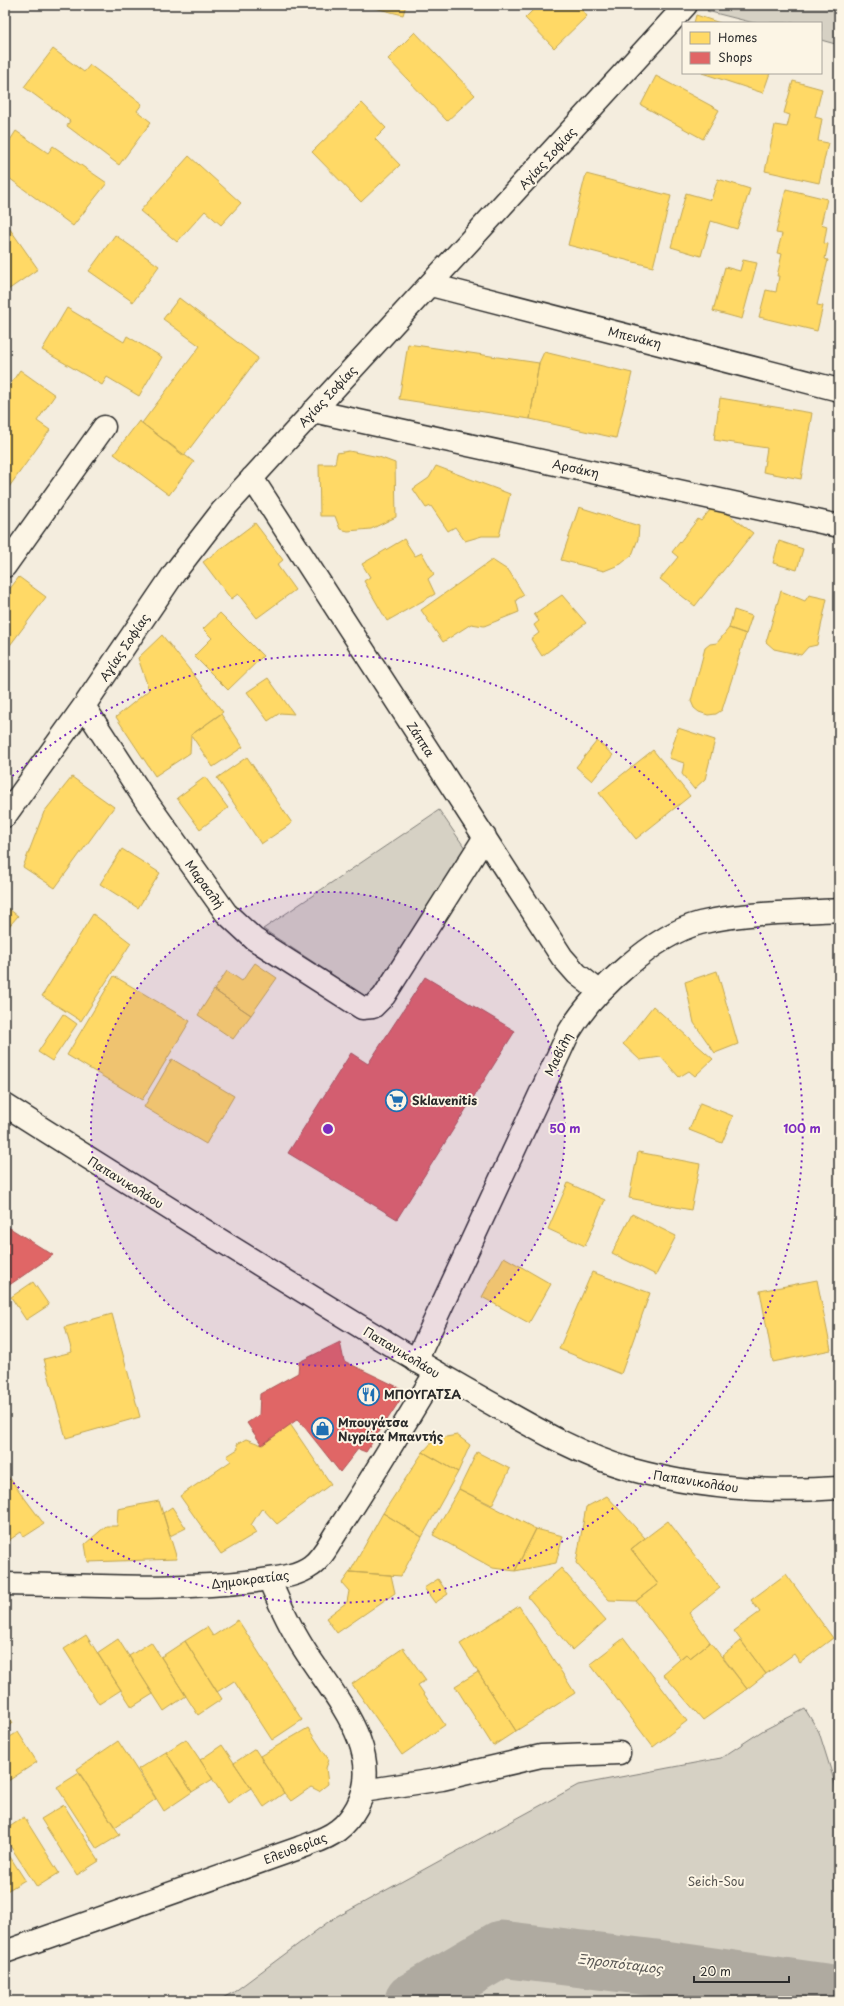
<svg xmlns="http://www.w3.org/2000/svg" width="844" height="2006" viewBox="0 0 844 2006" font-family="'Playpen Sans',sans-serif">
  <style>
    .green { fill: #d6d1c4; stroke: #807e78 }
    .homes { fill: #ffd966; stroke: #bfa554 }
    .shops { fill: #e06666; stroke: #aa5454 }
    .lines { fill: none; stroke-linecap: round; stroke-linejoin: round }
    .river { stroke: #afaaa0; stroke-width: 57 }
    .minor-casing { stroke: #2b2b2b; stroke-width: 25 }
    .major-casing { stroke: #2b2b2b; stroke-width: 25 }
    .minor { stroke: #fcf5e5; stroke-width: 22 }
    .major { stroke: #fcf5e5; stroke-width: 22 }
    .ring { fill: none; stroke: #7b2cbf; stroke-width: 2; stroke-dasharray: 2 4 }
    .labels { text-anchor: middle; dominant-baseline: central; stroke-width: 4; stroke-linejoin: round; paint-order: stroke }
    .street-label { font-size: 12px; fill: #2b2b2b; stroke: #fcf5e5 }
    .poi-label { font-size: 12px; font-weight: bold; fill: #2b2b2b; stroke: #fcf5e5; text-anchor: start }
    .park-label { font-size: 12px; fill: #565451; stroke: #fcf5e5 }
    .water-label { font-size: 13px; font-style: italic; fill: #595754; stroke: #fcf5e5 }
    .centre { fill: #7b2cbf; stroke: #fcf5e5; stroke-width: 2 }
    .ring-label { font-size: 12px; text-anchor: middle; font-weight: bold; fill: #7b2cbf; stroke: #fcf5e5; stroke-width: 4; stroke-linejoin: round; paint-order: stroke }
  </style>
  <rect width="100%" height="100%" fill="#f4edde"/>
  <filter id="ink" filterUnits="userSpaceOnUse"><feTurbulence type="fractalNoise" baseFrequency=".025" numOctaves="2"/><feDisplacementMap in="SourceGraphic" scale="8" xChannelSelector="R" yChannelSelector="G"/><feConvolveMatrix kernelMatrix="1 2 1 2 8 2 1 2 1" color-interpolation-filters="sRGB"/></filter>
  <g filter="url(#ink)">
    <path class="green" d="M713 5H839V45L821 40V23H754L707 11Z
      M439 810 465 848 368 998 263 929Z
      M805 1709 819 1732 839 1796V2001H217L234 1992 328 1922 578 1785 721 1758 762 1731Z"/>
    <path class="homes" d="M363 5H406L403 15Z
      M538 5H578L587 16 554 48 525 18Z
      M696 15 720 23H694Z
      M415 32 475 95 447 121 388 59Z
      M53 49 84 72 90 65 142 104 137 111 151 122 119 165 67 126 70 121 24 87Z
      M702 73H770L763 93Z
      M656 76 719 110 703 139 641 105Z
      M793 81 822 89 815 117 822 119 818 141 828 143 819 183 765 171 775 125 787 127 790 115 784 113Z
      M362 103 386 128 375 139 400 165 361 202 312 152Z
      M16 131 48 153 53 146 107 183 73 226 5 175V148Z
      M189 156 241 203 221 225 205 211 177 242 140 211Z
      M586 174 671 196 653 267 568 245Z
      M718 179 750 189 737 229 711 221 701 256 671 247 686 193 711 200Z
      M786 189 827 199 821 224 827 226 824 243 828 244 825 259 828 260 817 305 823 306 817 331 759 317 766 290 776 292 779 276H777L782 254 777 253 782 234 776 233Z
      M5 222 38 269 5 292Z
      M115 235 159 266 133 302 89 271Z
      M743 260 757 263 742 319 713 311 725 267 740 271Z
      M179 298 258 358 184 456 142 423 200 346 163 319Z
      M67 308 124 342 127 336 162 357 139 396 107 377 102 385 42 350Z
      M408 344 539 363 530 419 399 399Z
      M544 352 632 373 616 438 530 419 539 363Z
      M20 370 55 395 37 421 50 430 9 487 5 484V415L8 412 5 410V392Z
      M720 398 812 413 801 479 763 472 767 448 714 440Z
      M139 421 194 462 169 495 114 454Z
      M349 451 379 457 395 463 396 517 371 529 348 531 340 529 335 516H320L319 464H335L337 453Z
      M436 466 510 494 499 536H482L465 541 455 527 448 531 431 506 426 508 413 489 429 478Z
      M715 504 753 533 695 606 660 579 678 557 672 552 698 519 701 521Z
      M579 507 639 526 638 539 632 555 621 564 604 571 561 560Z
      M255 523 283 560 277 565 295 590 257 618 238 594 231 599 203 562Z
      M404 539 415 556 422 553 434 574 428 579 435 594 387 621 364 581 370 577 362 564Z
      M779 541 803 549 797 570 773 563Z
      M492 560 509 571 524 595 516 600 519 612 484 626 471 624 443 642 421 610Z
      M19 577 46 597 5 652V595Z
      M781 591 805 601 809 595 827 599 817 645 808 647 801 655 774 649 766 642Z
      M562 595 586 623 542 656 531 639 539 633 534 625 539 621 534 614Z
      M734 610 752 616 746 634 729 628Z
      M220 613 263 656 228 690 194 656 212 638 203 629Z
      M729 628 746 634 722 710 716 714 708 715 699 712 694 708 691 701 705 648 710 644 717 643Z
      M162 635 223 712 191 735 190 753 155 776 116 717 149 690 138 658Z
      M268 678 294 714 280 713 268 721 247 692Z
      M221 714 243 747 213 767 191 735Z
      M678 728 715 740 705 779 694 789 682 774 684 763 669 758Z
      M597 741 613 755 592 781 576 767Z
      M653 750 690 796 636 839 599 793Z
      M247 757 292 823 261 844 217 778Z
      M72 777 114 807 55 888 23 867 44 812Z
      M205 777 228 808 200 829 177 798Z
      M122 849 160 873 138 908 100 884Z
      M5 906 18 916 5 931Z
      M93 914 131 943 81 1021 42 996Z
      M255 963 277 978 251 1015 214 990 227 971 242 981Z
      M717 971 738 1044 715 1053 694 1023 685 982Z
      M114 976 190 1021 142 1100 67 1055Z
      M214 990 251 1015 233 1039 198 1015Z
      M653 1006 713 1059 695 1076 689 1071 679 1077 661 1057 640 1060 623 1044Z
      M63 1014 77 1024 52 1061 38 1052Z
      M172 1059 234 1096 206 1144 144 1107Z
      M700 1103 733 1116 722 1143 689 1130Z
      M638 1152 700 1164 691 1210 629 1198Z
      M568 1183 605 1200 585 1246 548 1229Z
      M632 1214 676 1236 656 1275 612 1253Z
      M504 1257 551 1284 529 1323 482 1297Z
      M592 1272 650 1293 621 1374 559 1349Z
      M817 1280 831 1350 773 1362 760 1291Z
      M33 1282 49 1305 26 1320 11 1297Z
      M112 1314 140 1417 66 1438 44 1359 72 1352 65 1327Z
      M290 1424 331 1484 277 1524 262 1508 251 1525 256 1533 221 1554 180 1496 231 1461 227 1456 238 1449 237 1444 246 1439 262 1445Z
      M457 1435 470 1445 458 1472 423 1452 435 1439Z
      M423 1452 458 1472 422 1537 383 1513Z
      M477 1452 510 1469 492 1505 459 1489Z
      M5 1472 44 1524 24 1537 21 1532 8 1541 5 1537Z
      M459 1489 536 1529 515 1571 493 1568 433 1535Z
      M607 1496 645 1538 631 1549 658 1584 636 1601 609 1600 576 1563 586 1507Z
      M159 1501 177 1559 88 1562 85 1544 106 1526H117L118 1509Z
      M172 1507 186 1528 170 1536 163 1513Z
      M383 1513 422 1537 401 1576 350 1572Z
      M668 1521 720 1588 689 1613 710 1642 690 1658 686 1654 680 1659 636 1601 658 1584 631 1549Z
      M536 1529 563 1536 556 1563 515 1571Z
      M561 1568 606 1620 572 1650 528 1597Z
      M350 1572 391 1575 395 1593 337 1633 326 1618 347 1602 349 1591 342 1583Z
      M786 1574 833 1638 800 1663 794 1654 766 1674 734 1631 760 1612 751 1600Z
      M438 1579 448 1594 435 1603 424 1588Z
      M519 1606 575 1693 516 1731 460 1644Z
      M238 1620 302 1720 272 1740 234 1681 217 1692 185 1641 207 1627 213 1636Z
      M86 1635 121 1690 99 1704 64 1649Z
      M624 1638 687 1721 653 1747 590 1664Z
      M118 1639 153 1694 132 1707 97 1653Z
      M185 1641 222 1699 198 1715 161 1657Z
      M741 1641 766 1674 747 1689 722 1656Z
      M151 1642 186 1696 164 1711 129 1656Z
      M710 1642 747 1689 703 1720 663 1674 686 1654 690 1658Z
      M403 1648 426 1680 418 1685 445 1725 402 1755 352 1684Z
      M478 1672 516 1731 493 1746 455 1686Z
      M5 1711 13 1723 5 1728Z
      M308 1728 329 1760 326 1768 328 1784 319 1791 311 1787 291 1801 284 1793 260 1756Z
      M18 1732 37 1762 5 1783V1740Z
      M186 1739 213 1779 192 1792 166 1752Z
      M118 1741 156 1799 115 1827 77 1769Z
      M222 1745 251 1788 228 1803 200 1760Z
      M255 1749 284 1793 264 1807 234 1763Z
      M166 1752 192 1792 164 1811 138 1769Z
      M79 1773 120 1835 97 1849 57 1787Z
      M64 1805 99 1861 77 1875 41 1819Z
      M24 1817 59 1873 37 1887 5 1838V1830Z
      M5 1849 25 1880 5 1892Z"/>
    <path class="shops" d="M425 977 515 1031 397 1219 288 1153 351 1053 368 1064Z
      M5 1225 53 1255 5 1288Z
      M340 1342 344 1361 406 1391 366 1452 358 1449 340 1472 298 1419 262 1445 247 1423 259 1415 260 1394 298 1373 299 1362Z"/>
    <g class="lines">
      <path class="river" d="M413 2001 501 1949 664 1969 839 1994"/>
      <defs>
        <path id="minor" d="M431 285 839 390
          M313 411 839 526
          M252 478 562 957 577 974 600 992
          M5 566 104 427
          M84 706 144 798 226 913 254 939 362 1008 373 1007 384 996 485 837
          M5 816 84 706 175 572 222 511 686 5
          M416 1361 569 1032C593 992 654 935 700 923 745 912 793 913 839 910
          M5 1584C88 1585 173 1591 256 1581 274 1578 296 1577 311 1566 324 1557 331 1539 340 1527 374 1476 404 1424 436 1372
          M363 1791 442 1779 541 1756 619 1753
          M5 1952 299 1848C312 1843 327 1839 338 1830 346 1824 352 1816 357 1807 387 1751 332 1694 304 1649 290 1627 279 1603 269 1579"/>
        <path id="major" d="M5 1105C128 1183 251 1260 376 1336 415 1360 454 1383 494 1405 538 1430 581 1455 629 1469 697 1488 769 1493 839 1488"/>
      </defs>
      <use href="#minor" class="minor-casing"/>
      <use href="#major" class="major-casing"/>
      <use href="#minor" class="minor"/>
      <use href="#major" class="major"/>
    </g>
  </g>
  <circle cx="328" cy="1129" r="237" fill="#7b2cbf" fill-opacity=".12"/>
  <g class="ring">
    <circle cx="328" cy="1129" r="237"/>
    <path d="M8 780A474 474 0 1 1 8 1478"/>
  </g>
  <defs>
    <symbol id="supermarket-ring" viewBox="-11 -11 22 22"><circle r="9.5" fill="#fcf5e5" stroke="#1f6fb2" stroke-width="1.5"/><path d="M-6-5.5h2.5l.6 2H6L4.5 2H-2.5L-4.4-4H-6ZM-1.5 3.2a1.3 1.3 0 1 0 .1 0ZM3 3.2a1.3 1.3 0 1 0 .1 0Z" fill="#1f6fb2"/></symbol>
    <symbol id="restaurant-ring" viewBox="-11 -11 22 22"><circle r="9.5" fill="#fcf5e5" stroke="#1f6fb2" stroke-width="1.5"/><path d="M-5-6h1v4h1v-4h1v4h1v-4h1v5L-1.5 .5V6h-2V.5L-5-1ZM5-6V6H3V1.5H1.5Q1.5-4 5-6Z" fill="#1f6fb2"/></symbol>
    <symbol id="shop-ring" viewBox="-11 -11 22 22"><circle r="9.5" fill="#fcf5e5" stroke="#1f6fb2" stroke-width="1.5"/><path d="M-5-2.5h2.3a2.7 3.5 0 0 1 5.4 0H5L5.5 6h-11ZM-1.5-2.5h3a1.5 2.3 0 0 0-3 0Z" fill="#1f6fb2"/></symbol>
  </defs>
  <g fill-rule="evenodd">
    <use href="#supermarket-ring" x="384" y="1088" width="25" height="25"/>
    <use href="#restaurant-ring" x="356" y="1382" width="25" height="25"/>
    <use href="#shop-ring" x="310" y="1416" width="25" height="25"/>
  </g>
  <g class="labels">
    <g class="street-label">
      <text transform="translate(547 158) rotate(-48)">Αγίας Σοφίας</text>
      <text transform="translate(635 337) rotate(14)">Μπενάκη</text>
      <text transform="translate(327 396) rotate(-47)">Αγίας Σοφίας</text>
      <text transform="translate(576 468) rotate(12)">Αρσάκη</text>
      <text transform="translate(124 647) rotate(-56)">Αγίας Σοφίας</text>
      <text transform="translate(421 739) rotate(57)">Ζάππα</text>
      <text transform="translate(205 884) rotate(54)">Μαρασλή</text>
      <text transform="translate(558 1054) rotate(-64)">Μαβίλη</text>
      <text transform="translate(126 1182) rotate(32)">Παπανικολάου</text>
      <text transform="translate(402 1352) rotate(31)">Παπανικολάου</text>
      <text transform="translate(696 1481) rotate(9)">Παπανικολάου</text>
      <text transform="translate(250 1579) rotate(-7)">Δημοκρατίας</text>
      <text transform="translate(295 1848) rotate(-21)">Ελευθερίας</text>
    </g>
    <g class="poi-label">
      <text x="412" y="1100">Sklavenitis</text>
      <text x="384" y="1394">ΜΠΟΥΓΑΤΣΑ</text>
      <text x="338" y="1422">Μπουγάτσα<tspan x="338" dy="14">Νιγρίτα Μπαντής</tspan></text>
    </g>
    <g class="park-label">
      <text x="716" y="1881">Seich-Sou</text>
    </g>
    <g class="water-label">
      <text transform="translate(620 1963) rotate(7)">Ξηροπόταμος</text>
    </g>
  </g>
  <circle cx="328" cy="1129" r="6" class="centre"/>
  <g class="ring-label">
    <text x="565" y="1133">50 m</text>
    <text x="802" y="1133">100 m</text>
  </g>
  <rect width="844" height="2006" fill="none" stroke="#fcf5e5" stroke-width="20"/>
  <rect x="10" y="10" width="824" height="1986" fill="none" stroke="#2b2b2b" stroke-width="1.5" filter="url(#ink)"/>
  <rect x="682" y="22" width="140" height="52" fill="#fcf5e5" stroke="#a8a49b"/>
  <rect x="690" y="32" width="20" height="12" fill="#ffd966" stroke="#a8a49b"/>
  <text x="718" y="42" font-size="12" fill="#2b2b2b">Homes</text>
  <rect x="690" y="52" width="20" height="12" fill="#e06666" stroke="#a8a49b"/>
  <text x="718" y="62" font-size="12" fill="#2b2b2b">Shops</text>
  <path d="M694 1976v6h95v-6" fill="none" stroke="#2b2b2b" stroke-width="2"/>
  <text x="700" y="1976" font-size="12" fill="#2b2b2b" stroke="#fcf5e5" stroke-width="3" paint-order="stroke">20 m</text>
</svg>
